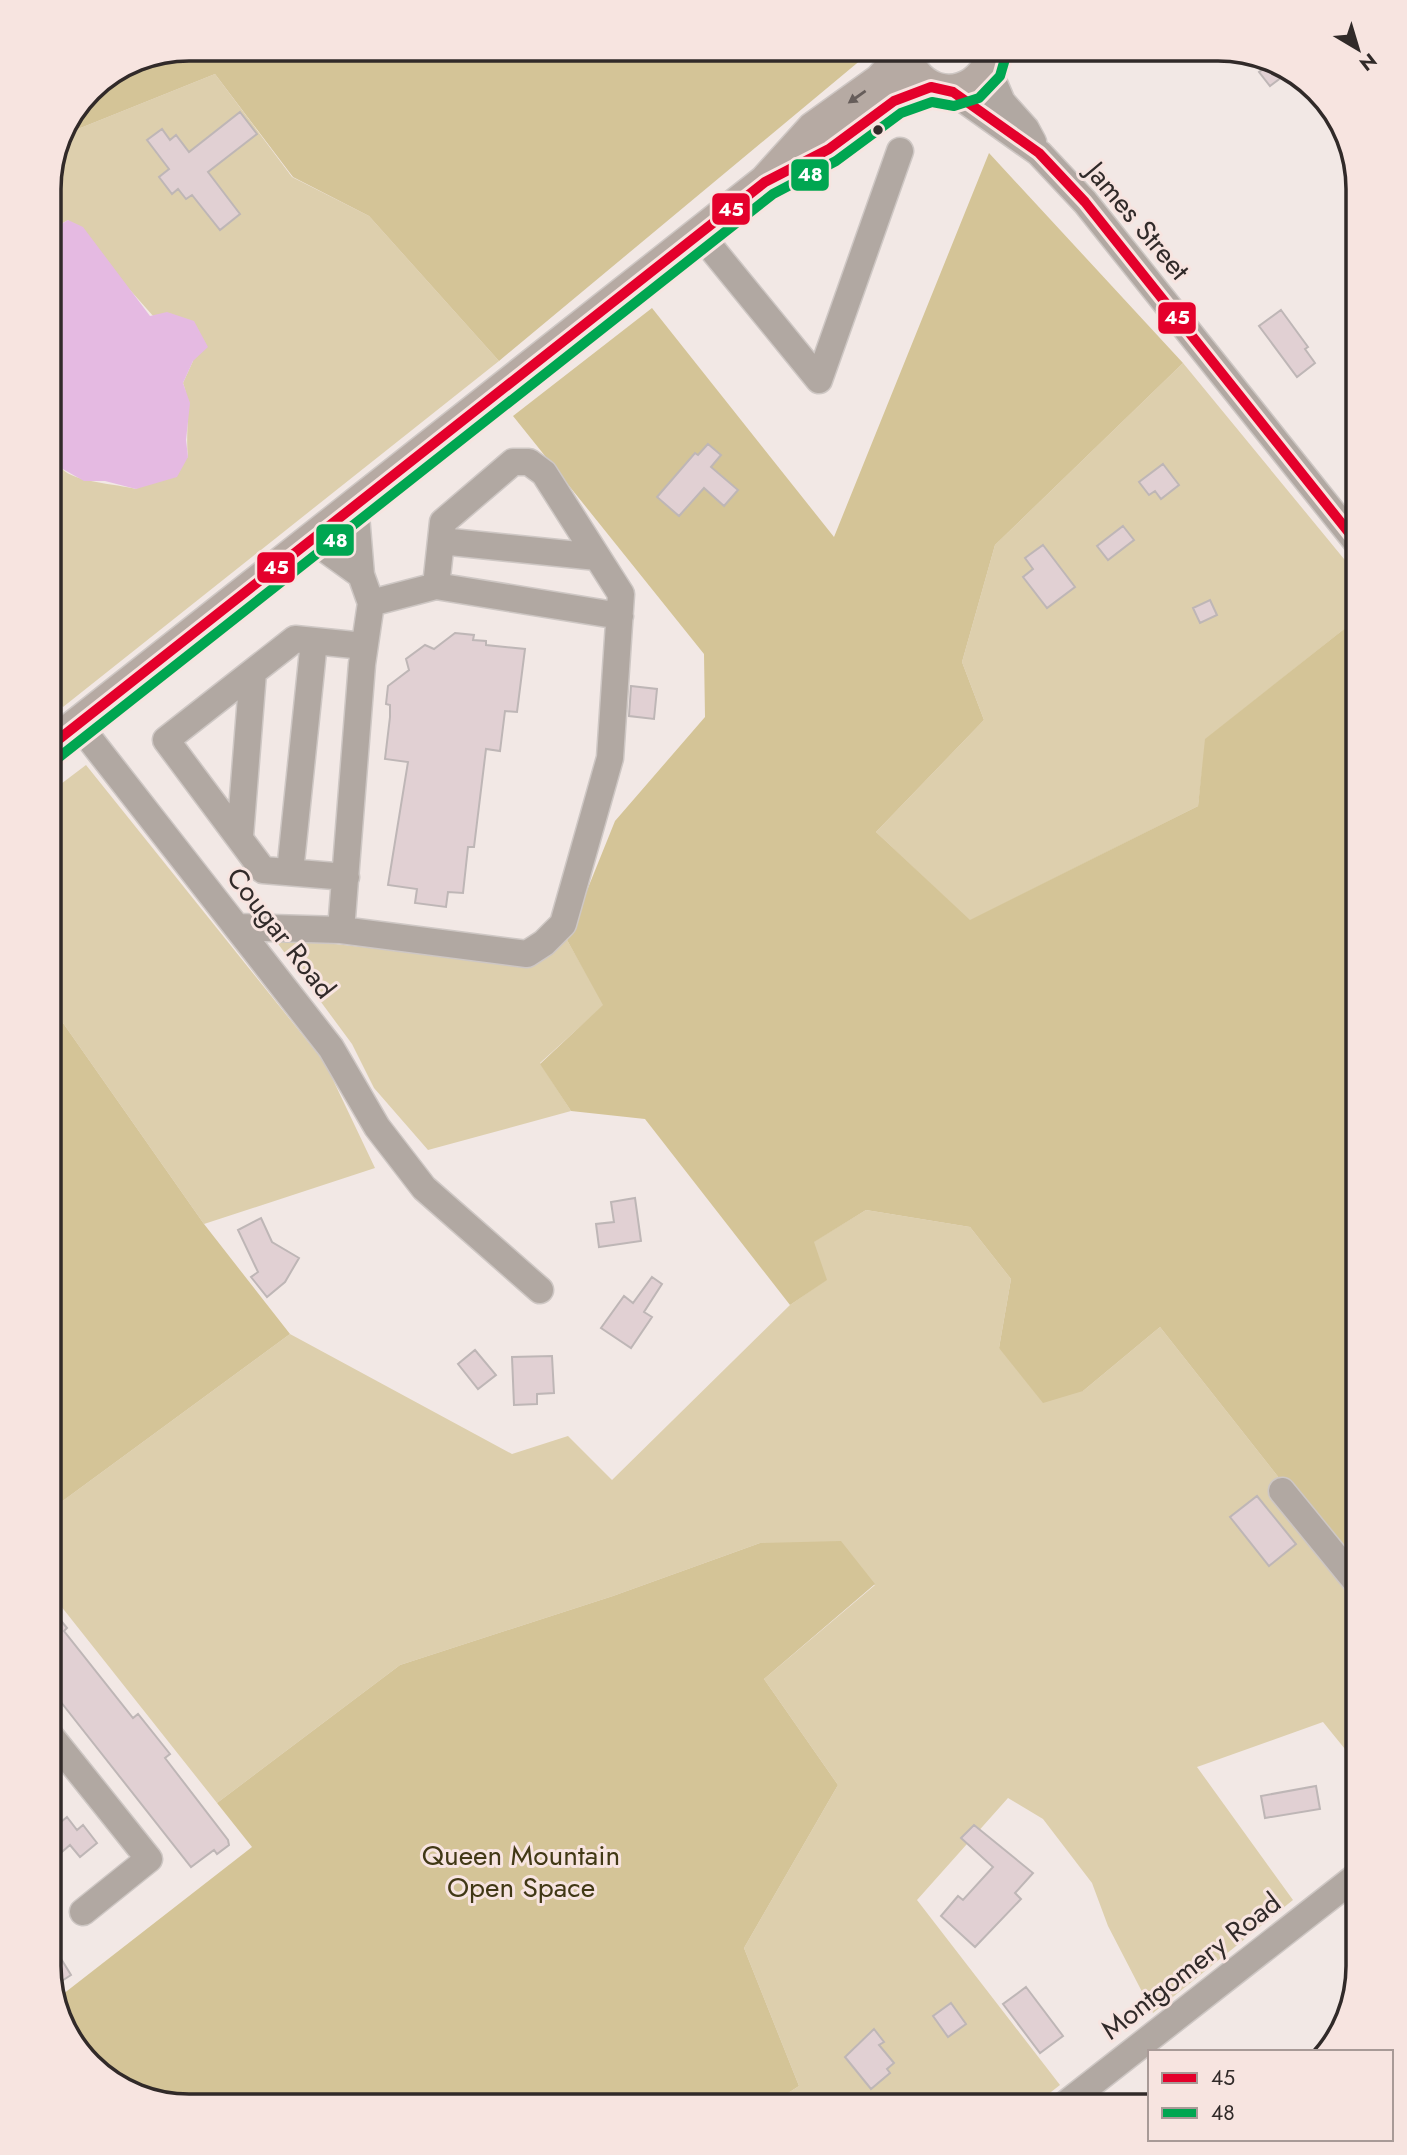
<svg xmlns="http://www.w3.org/2000/svg" width="1407" height="2155" viewBox="0 0 1407 2155" font-family="Jost,sans-serif">
  <style>
    .green { fill: #ddcfad }
    .forest { fill: #d4c497 }
    .water { fill: #e5bae2 }
    .building { fill: #e1d0d3; stroke: #beb6b6; stroke-width: 2 }
    .lines { fill: none; stroke-linecap: round; stroke-linejoin: round }
    .minor-casing { stroke: #cec7c4; stroke-width: 29 }
    .major-casing { stroke: #cec7c4; stroke-width: 36 }
    .minor { stroke: #b1a8a2; stroke-width: 26 }
    .major { stroke: #b6aaa3; stroke-width: 33 }
    .bus-1-casing { stroke: #f7e4e0; stroke-width: 16 }
    .bus-2-casing { stroke: #f7e4e0; stroke-width: 16 }
    .bus-1 { stroke: #e4002b; stroke-width: 10 }
    .bus-2 { stroke: #00a651; stroke-width: 10 }
    .oneway { fill: #665d5a }
    .bus-dot { fill: #312a29; stroke: #f7e4e0; stroke-width: 2.5 }
    .labels { text-anchor: middle; dominant-baseline: central; stroke-width: 6; stroke-linejoin: round; paint-order: stroke }
    .street-label { font-size: 28px; fill: #312a29; stroke: #f7e4e0 }
    .park-label { font-size: 28px; fill: #413815; stroke: #f7e4e0 }
    .rim { fill: none; stroke: #312a29; stroke-width: 3.5 }
    .line-badge { stroke: #f7e4e0; stroke-width: 2.5 }
    .badge-label { font-size: 19px; text-anchor: middle; font-weight: bold; fill: #fff }
  </style>
  <rect width="100%" height="100%" fill="#f2e8e5"/>
  <path class="green" d="M215 74 292 177 369 216 499 361 63 707 49 688V444C53 451 56 463 62 469 75 482 116 484 136 489L188 457C185 431 192 408 183 383L193 361 68 220 49 231V181L63 128 73 131Z
    M1183 363 1358 576V618L1206 739 1198 806 970 921 876 832 984 720 962 662 995 545Z
    M86 765 325 1063 375 1168 204 1224 49 1003V793Z
    M273 937 529 966 567 940 604 1005 540 1063 571 1111 428 1150 374 1088 352 1044Z
    M866 1210 970 1227 1011 1279 999 1348 1083 1391 1160 1327 1358 1578V1765L1323 1722 1197 1767 1293 1900 1153 2013 1108 1926 1092 1883 1043 1819 1008 1798 917 1900 1060 2085 1033 2106H768L799 2086 744 1948 838 1785 764 1679 875 1585 760 1543 613 1596 400 1665 217 1803 49 1591V1511L290 1334 512 1454 568 1436 612 1480 790 1305 826 1280 813 1242Z"/>
  <path class="forest" d="M190 49H874L499 361 369 216 293 177 215 74 73 131 63 128 90 90 136 60Z
    M989 153 1183 363 995 545 962 662 984 720 876 832 970 920 1198 806 1205 739 1358 618V1578L1160 1327 1083 1391 1043 1403 999 1348 1011 1279 970 1227 866 1210 814 1242 827 1280 790 1305 645 1119 571 1111 540 1064 603 1005 567 940 615 821 705 717 704 654 513 416 652 308 834 537Z
    M49 1003 204 1224 290 1334 49 1511Z
    M841 1541 875 1584 764 1679 838 1785 744 1948 799 2086 768 2106H181L119 2087 68 2035 58 1998 252 1847 217 1803 400 1665 613 1596 760 1543Z"/>
  <path class="water" d="M68 220 83 227 150 316 167 312 194 321 208 347 193 361 183 383 190 403 186 440 188 457 177 477 136 489 105 481H84L61 468 49 444V231Z"/>
  <path class="building" d="M1270 64 1290 71 1270 86 1259 72Z
    M240 112 257 134 208 172 240 214 220 230 192 195 186 199 178 189 172 194 159 177 169 169 147 140 162 129 170 140 176 135 189 152Z
    M1281 310 1308 347 1305 349 1315 363 1297 377 1259 326Z
    M708 444 721 455 711 467 738 490 724 506 704 488 679 516 657 497 695 453 698 455Z
    M1163 464 1179 485 1161 499 1155 491 1149 495 1139 482Z
    M1123 526 1134 540 1108 560 1097 546Z
    M1043 545 1075 587 1047 608 1023 577 1033 569 1025 558Z
    M1210 600 1217 615 1200 623 1193 608Z
    M455 633 474 635 473 640 486 641V645L525 649 517 712 505 711 500 751 486 749 474 847H468L463 893 448 892 446 907 415 903 417 889 388 885 408 762 385 759 390 717V705L386 704 388 686 409 670 406 659 425 645 434 649Z
    M631 686 657 689 654 719 629 716Z
    M635 1198 641 1241 599 1247 596 1224 614 1222 611 1202Z
    M261 1218 272 1242 299 1258 285 1282 267 1297 251 1277 258 1272 238 1230Z
    M652 1277 662 1284 644 1312 652 1317 631 1348 601 1328 624 1296 633 1303Z
    M475 1350 496 1375 478 1389 458 1364Z
    M552 1356 554 1393 537 1394V1404L514 1405 512 1357Z
    M1257 1496 1296 1544 1269 1566 1230 1517Z
    M49 1606 67 1628 64 1631 133 1718 138 1714 170 1754 165 1758 228 1840 229 1845 217 1854 214 1850 191 1867 49 1687Z
    M1316 1786 1320 1809 1265 1818 1261 1796Z
    M67 1817 77 1830 83 1825 97 1843 80 1857 70 1845 56 1857 49 1848V1832Z
    M974 1825 1033 1873 1015 1893 1021 1899 975 1947 941 1916 958 1896 963 1900 993 1867 961 1838Z
    M60 1957 71 1975 54 1986 49 1964Z
    M1026 1987 1063 2036 1040 2053 1003 2004Z
    M951 2003 966 2024 948 2037 933 2016Z
    M874 2029 884 2042 879 2045 894 2063 887 2069 890 2073 871 2089 845 2057Z"/>
  <g class="lines">
    <defs>
      <path id="minor" d="M988 69 1002 102 1026 129 1033 142
        M953 92 1039 153 1085 202 1358 544
        M699 233 819 380
        M819 380 900 151
        M311 539 361 575 355 504
        M441 541 597 557
        M436 586 620 616
        M78 724 331 1048 377 1127 424 1188 540 1290
        M240 836 253 672
        M290 872 314 641
        M346 877 263 870 166 740 295 639 364 646
        M237 927 341 930 362 664 371 603 361 575
        M341 930 527 954 544 943 563 924 610 758 621 594 544 473 529 462H513L443 522 436 586 371 603
        M1282 1491 1358 1584
        M49 1734 149 1859 83 1912
        M1063 2106 1358 1875"/>
      <path id="major" d="M914 73C940 107 989 90 993 49
        M783 173 829 149 894 101 931 87
        M49 747 765 182 813 129 880 81 907 51"/>
    </defs>
    <use href="#minor" class="minor-casing"/>
    <use href="#major" class="major-casing"/>
    <use href="#minor" class="minor"/>
    <use href="#major" class="major"/>
    <defs>
      <path id="bus-1" d="M49 747 765 182 829 149 894 101 931 87 953 92 1039 153 1085 202 1358 544"/>
      <path id="bus-2" d="M58 758 773 194 836 161 901 113 932 102 954 106 979 98 1000 76 1007 52"/>
    </defs>
    <use href="#bus-1" class="bus-1-casing"/>
    <use href="#bus-2" class="bus-2-casing"/>
    <use href="#bus-1" class="bus-1"/>
    <use href="#bus-2" class="bus-2"/>
  </g>
  <defs><path id="oneway-solid" d="M-6-.8H1V-3.2L6.5 0L1 3.2V.8H-6Z" transform="scale(1.75)"/></defs>
  <use class="oneway" href="#oneway-solid" transform="translate(857 97) rotate(145)"/>
  <circle class="bus-dot" cx="878" cy="130" r="6"/>
  <g class="labels">
    <g class="street-label">
      <text transform="translate(1138 221) rotate(50)">James Street</text>
      <text transform="translate(281 933) rotate(52)">Cougar Road</text>
      <text transform="translate(1191 1966) rotate(-38)">Montgomery Road</text>
    </g>
    <g class="park-label">
      <text x="521" y="1855">Queen Mountain<tspan x="521" dy="32">Open Space</tspan></text>
    </g>
  </g>
  <path d="M0 0H1407V2155H0ZM189 61H1218A128 128 0 0 1 1346 189V1966A128 128 0 0 1 1218 2094H189A128 128 0 0 1 61 1966V189A128 128 0 0 1 189 61Z" fill="#f7e4e0" fill-rule="evenodd"/>
  <path class="rim" d="M189 61H1218A128 128 0 0 1 1346 189V1966A128 128 0 0 1 1218 2094H189A128 128 0 0 1 61 1966V189A128 128 0 0 1 189 61Z"/>
  <g class="line-badge">
    <rect x="790" y="158" width="40" height="34" rx="7" fill="#00a651"/>
    <rect x="711" y="192" width="40" height="34" rx="7" fill="#e4002b"/>
    <rect x="1157" y="301" width="40" height="34" rx="7" fill="#e4002b"/>
    <rect x="315" y="523" width="40" height="34" rx="7" fill="#00a651"/>
    <rect x="256" y="551" width="40" height="33" rx="7" fill="#e4002b"/>
  </g>
  <g class="badge-label">
    <text x="810" y="181">48</text>
    <text x="731" y="216">45</text>
    <text x="1177" y="324">45</text>
    <text x="335" y="547">48</text>
    <text x="276" y="574">45</text>
  </g>
  <rect x="1148" y="2050" width="245" height="91" fill="#f7e4e0" stroke="#a89a97" stroke-width="2"/>
  <rect x="1162" y="2073" width="35" height="10" fill="#e4002b" stroke="#a89a97" stroke-width="2"/>
  <text x="1211" y="2085" font-size="21" fill="#312a29">45</text>
  <rect x="1162" y="2108" width="35" height="10" fill="#00a651" stroke="#a89a97" stroke-width="2"/>
  <text x="1211" y="2120" font-size="21" fill="#312a29">48</text>
  <g transform="translate(1358 49) rotate(142)" stroke="#f7e4e0" stroke-width="5" paint-order="stroke">
  <path d="M0-5L12 26L0 18L-12 26Z" fill="#312a29"/>
  <text y="-10" font-size="19" font-weight="bold" text-anchor="middle" fill="#312a29">N</text>
  </g>
</svg>
